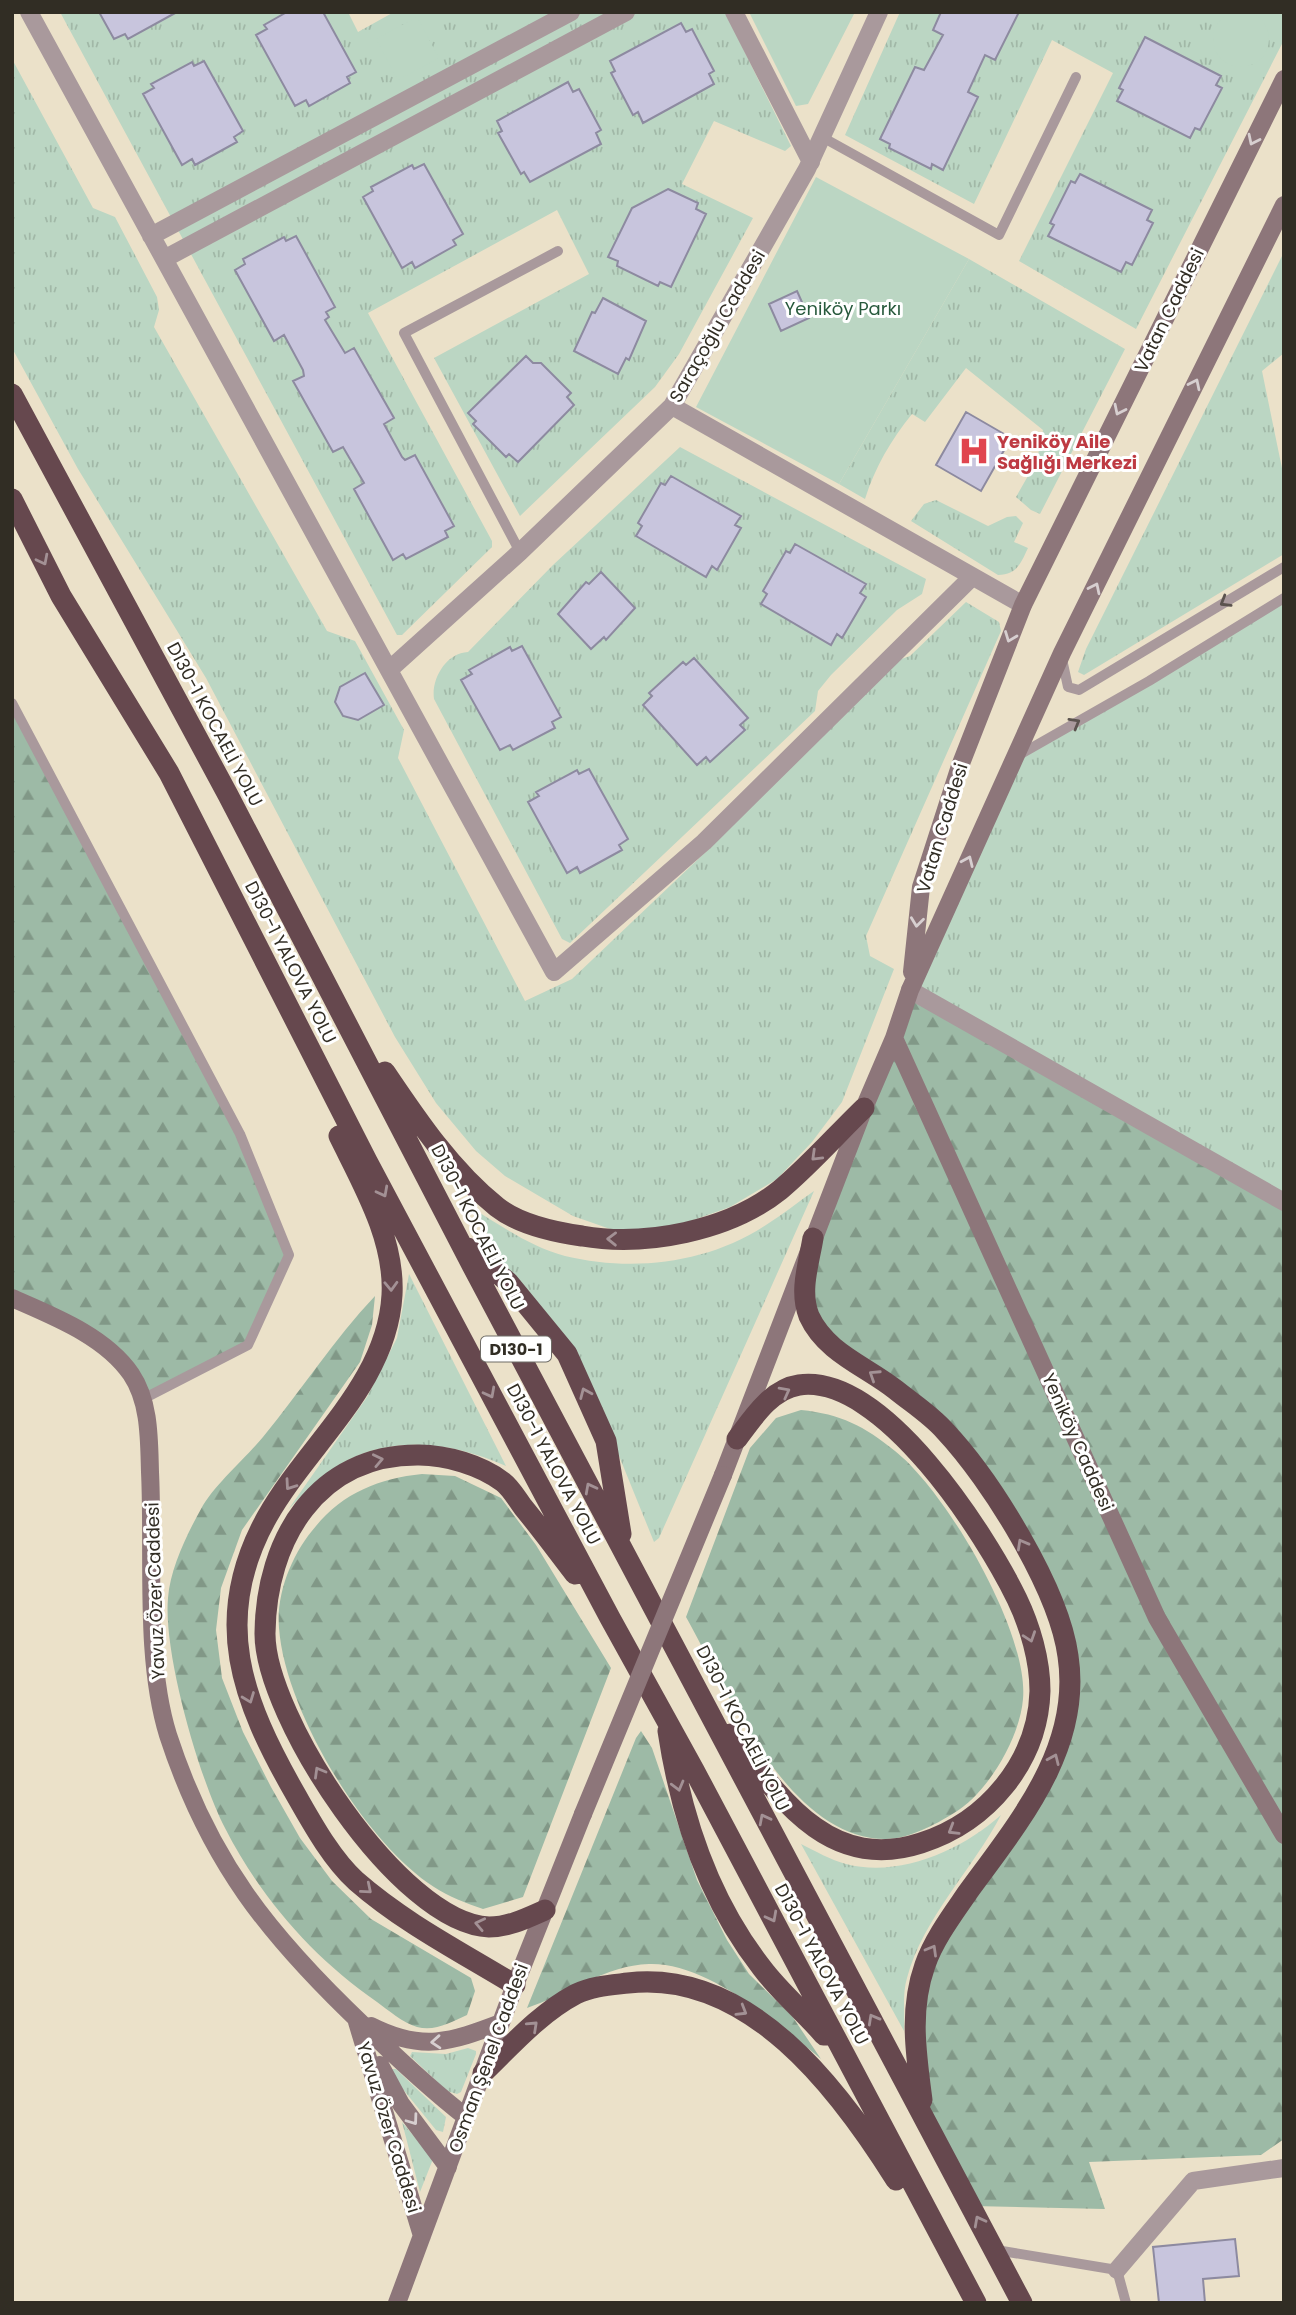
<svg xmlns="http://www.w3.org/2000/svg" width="1296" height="2315" viewBox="0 0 1296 2315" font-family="Poppins,sans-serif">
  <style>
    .grass { fill: url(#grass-tufts) }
    .forest { fill: url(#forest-firs) }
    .park { fill: #bbd6c3 }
    .building { fill: #c8c5dd; stroke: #8d8aa0; stroke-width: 2 }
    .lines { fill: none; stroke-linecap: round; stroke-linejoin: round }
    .lane { stroke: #a9999c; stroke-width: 10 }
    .street { stroke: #a9999c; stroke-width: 18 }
    .secondary { stroke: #8d767a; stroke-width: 18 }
    .highway { stroke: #66484e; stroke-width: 21 }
    .secondary-bridge { stroke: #8d767a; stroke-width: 18 }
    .oneway { stroke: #d7cfd0 }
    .oneway2 { stroke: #a39195 }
    .oneway3 { stroke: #5b534e }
    .labels { text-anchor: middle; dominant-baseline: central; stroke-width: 6; stroke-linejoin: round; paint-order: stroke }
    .shield { fill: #fff; stroke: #6f6c66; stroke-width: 2 }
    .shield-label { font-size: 16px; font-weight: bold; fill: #312d24 }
    .park-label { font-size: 18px; fill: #285a3d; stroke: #fff }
    .street-label { font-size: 18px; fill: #312d24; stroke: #fff }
    .health-label { font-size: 18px; font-weight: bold; fill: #be3a42; stroke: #fff; text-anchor: start }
  </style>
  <defs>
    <pattern id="grass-tufts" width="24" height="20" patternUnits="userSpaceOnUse" patternTransform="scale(1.75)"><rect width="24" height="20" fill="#bbd6c3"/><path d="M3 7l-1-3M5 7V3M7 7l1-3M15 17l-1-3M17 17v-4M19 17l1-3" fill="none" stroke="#a1b8a7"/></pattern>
    <pattern id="forest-firs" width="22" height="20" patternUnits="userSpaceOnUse" patternTransform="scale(1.75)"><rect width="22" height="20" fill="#9dbaa6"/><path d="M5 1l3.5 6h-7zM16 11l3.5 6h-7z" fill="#819887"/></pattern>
  </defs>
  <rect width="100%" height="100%" fill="#ebe1c9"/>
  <path class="grass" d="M60 12H348L358 32 394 12H725L791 146 785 151 714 121 682 184 753 218 679 354 655 387 520 516 434 358 589 274 557 210 368 313 492 541V547L402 635H397Z
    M900 12H1284V40L1136 329 1019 261 1113 73 1052 40 974 204 845 135Z
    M12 59 93 208 115 217 157 297 159 310 154 327 327 631 355 641 404 730 398 758 525 1001 572 979 713 845 893 662 910 656 966 602 999 622 1001 631 866 936 870 956 894 969 842 1102 812 1142 777 1179 730 1207 685 1223 647 1230H613L573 1216 505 1176 476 1151 436 1103 395 1037 206 678 78 469 12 348Z
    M1284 252V353L1262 371 1284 478V554L1084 675 1078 672 1086 649Z
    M969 259 1125 349 1040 514 1031 510 1016 497 1037 460 1043 430 966 368 925 422 912 414C891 440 875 467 865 499L839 484Z
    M680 447 926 579 922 594 897 610 831 675 818 691 815 711 570 943 562 939 434 699C431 679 446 653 468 652L553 565Z
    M936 500 988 526 1007 517 1016 516 1023 523 1014 542 1028 548C1020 565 1017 574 998 575L911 521 924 504Z
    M1284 598V1200L910 990 1015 757Z
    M814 1191 659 1538 654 1542 576 1350 504 1265 475 1210C503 1227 533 1248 565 1256 632 1272 707 1264 766 1225 782 1215 798 1202 814 1191Z
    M409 1274 506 1466C457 1444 400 1435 350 1459 326 1471 306 1491 288 1510L367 1397 397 1338Z
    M1001 1815C973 1869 923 1918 907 1978 902 1994 905 2015 904 2031L801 1844C815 1851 831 1860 846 1864 900 1878 962 1850 1001 1815Z
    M468 2048 476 2051V2054L461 2092 457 2094 447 2091 410 2056 412 2052 446 2054Z
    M392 2069H396L446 2117 443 2132 436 2130 393 2077Z
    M402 2122 433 2159 420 2192Z"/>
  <path class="forest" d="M12 703 240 1134 289 1255 248 1345 143 1399 100 1344 12 1298Z
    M910 990 1284 1202V2139L1261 2155 1089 2162 1105 2209 972 2206 923 2113 926 1962 1057 1756 1068 1656 985 1480 810 1317 813 1238Z
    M375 1296 372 1325 360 1362 242 1530 221 1588 216 1630 222 1678 243 1732 271 1787 300 1838 332 1881 371 1919 471 1978 475 1991 467 2015C451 2022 435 2032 417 2027 403 2023 388 2010 377 2002 313 1958 260 1897 225 1828 199 1778 163 1653 168 1598 170 1569 187 1534 201 1509 214 1485 245 1459 263 1437 301 1391 334 1339 375 1296Z
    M801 1410C841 1414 864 1426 895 1451 947 1492 1029 1633 1023 1699 1020 1738 987 1794 954 1813 935 1825 908 1839 885 1839 787 1838 727 1690 686 1617L750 1448 776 1418Z
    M422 1474 455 1476 501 1498 536 1545 611 1668 523 1897 483 1909C466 1903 449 1897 434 1887 365 1843 285 1711 279 1628 276 1592 293 1552 316 1526 343 1493 380 1478 422 1474Z
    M641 1731 652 1748 697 1880 727 1940 749 1974 792 2016 821 2059C779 2024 707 1962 649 1964 606 1965 566 1995 527 2008L636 1738Z"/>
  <path class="park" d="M1213 39a28 28 0 1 1 56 0a28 28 0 1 1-56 0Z
    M749 12H855L808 104 796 106Z
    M417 17 439 58 398 80 376 39Z
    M816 177 969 259 839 484 696 407Z"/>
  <path class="building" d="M99 12H177L128 39 125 34 114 39Z
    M287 12H323L356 72 347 77 350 83 309 106 306 100 295 106 256 35 267 29 264 25Z
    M941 12H1019L995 60 985 55 968 92 978 97 943 170 932 164 931 169 889 148 890 144 880 139 915 67 924 70 943 35 933 30Z
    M681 23 686 32 692 29 714 71 709 74 714 84 643 123 638 112 633 115 611 73 615 71 610 61Z
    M1145 37 1221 76 1216 85 1222 88 1200 130 1195 128 1190 138 1117 101 1123 90 1119 88Z
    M204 61 243 131 234 137 237 142 195 165 192 159 182 165 143 94 154 88 151 84 192 62 194 66Z
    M568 82 573 92 579 89 601 130 596 133 601 144 530 182 524 172 521 174 498 133 502 131 497 121Z
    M424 164 463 234 453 240 456 245 415 268 412 262 402 268 363 197 373 191 371 187 412 165 414 169Z
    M1080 174 1152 210 1147 220 1153 223 1132 265 1126 262 1121 272 1048 236 1054 225 1050 223 1071 181 1075 183Z
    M668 189 698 203 696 209 706 214 671 287 660 282 658 286 617 266 618 261 608 257 632 208Z
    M296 236 335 307 326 312 329 317 325 320 345 353 354 348 394 418 384 424 402 457 405 460 415 455 454 526 445 531 448 537 406 559 403 554 393 560 354 489 364 483 343 447 333 452 293 381 304 376 303 370 284 335 274 341 235 270 245 264 243 259 284 237 286 241Z
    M797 291 809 318 781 331 769 304Z
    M603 298 646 321 629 360 626 358 618 374 574 351 592 312 595 313Z
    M526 356 533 363H541L571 393 567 397 574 405 518 462 509 454 506 457 473 424 476 421 468 413Z
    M966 412 1011 438 981 491 936 465Z
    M671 476 741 516 735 525 741 528 717 570 712 566 706 577 636 536 642 526 638 523 661 483 665 485Z
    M795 544 866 584 860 593 866 597 842 638 837 634 831 645 761 604 767 594 763 591 786 551 790 553Z
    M601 572 635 608 606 640 604 637 591 649 558 614 586 582 589 584Z
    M522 646 561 717 552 722 555 728 513 750 510 745 500 750 461 680 472 674 469 670 510 647 512 651Z
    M694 658 748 718 740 725 745 730 710 762 706 757 697 765 643 705 652 696 649 693 683 662 686 665Z
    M365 673 384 705 358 720 343 716 335 702 340 687Z
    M589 769 628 839 619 845 622 850 580 873 577 867 567 873 528 802 539 796 536 792 577 770 579 774Z
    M1235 2239 1239 2276 1203 2279 1205 2303H1159L1153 2247Z"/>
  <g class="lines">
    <path class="lane" d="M822 137 999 235 1076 77
      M520 552 404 333 558 251
      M1062 659 1068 687 1079 690 1284 567
      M12 703 240 1134 289 1255 248 1345 143 1399
      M1019 755 1149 681 1284 598
      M996 2250 1117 2270 1126 2303"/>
    <path class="street" d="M29 12 554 972 704 842 972 577
      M734 12 811 162
      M151 236 571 12
      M164 259 626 12
      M672 406 1023 605
      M389 670 520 552 672 406 807 169 879 12
      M910 990 1284 1202
      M1117 2270 1193 2181 1284 2168"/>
    <path class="secondary" d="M912 972 921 887 960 766 1023 605 1284 79
      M894 1038 1157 1618 1284 1835
      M12 1298C53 1316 105 1336 131 1374 150 1402 149 1440 150 1472 154 1554 144 1658 168 1735 209 1861 269 1936 364 2026 397 2058 430 2089 466 2117
      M723 1475 864 1108 894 1038 910 990 1062 653 1284 205
      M357 2022 422 2236
      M371 2026C422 2052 451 2042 501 2023
      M380 2065 401 2104 448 2167
      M397 2303 515 1985 583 1814"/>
    <path class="highway" d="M12 394 228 795 474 1269 1022 2303
      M12 499 61 596 169 773 367 1161 610 1618 694 1770 976 2303
      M385 1072C418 1121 451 1170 497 1207 520 1225 554 1232 582 1236 645 1247 729 1231 780 1190 810 1165 836 1135 864 1108
      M339 1136C363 1185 395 1239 392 1295 387 1384 308 1444 267 1517 210 1619 242 1701 296 1795 312 1823 331 1858 356 1881 404 1923 461 1952 515 1985
      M813 1238C809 1263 799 1291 809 1316 826 1353 866 1366 896 1390 912 1403 931 1415 945 1431 991 1480 1059 1589 1068 1656 1082 1748 1019 1822 968 1892 953 1914 934 1939 925 1965 909 2010 916 2054 922 2100
      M468 1248 508 1282 567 1354 606 1441 621 1534
      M668 1731C681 1817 708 1899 762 1968 780 1992 804 2012 824 2035
      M731 1734C779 1797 829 1873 921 1843 987 1822 1038 1762 1040 1691 1040 1660 1030 1626 1017 1599 986 1535 883 1373 799 1385 771 1389 752 1419 737 1439
      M545 1910C527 1918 509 1927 489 1927 400 1924 264 1715 265 1633 266 1540 317 1454 419 1455 446 1455 481 1465 503 1482 511 1488 517 1499 523 1507 541 1529 558 1552 575 1574
      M483 2073C512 2045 540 2013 576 1994 592 1986 611 1985 628 1983 749 1969 839 2089 896 2180"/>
    <path class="secondary-bridge" d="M583 1814 723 1475"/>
  </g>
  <defs><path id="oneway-chevron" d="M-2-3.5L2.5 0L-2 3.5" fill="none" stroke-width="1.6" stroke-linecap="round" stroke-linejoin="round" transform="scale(1.75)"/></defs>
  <g class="oneway">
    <use href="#oneway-chevron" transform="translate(1253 140) rotate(116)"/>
    <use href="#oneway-chevron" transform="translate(1195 384) rotate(-64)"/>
    <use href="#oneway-chevron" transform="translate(1119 410) rotate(116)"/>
    <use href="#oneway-chevron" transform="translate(1095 588) rotate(-64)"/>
    <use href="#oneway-chevron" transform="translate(1010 637) rotate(111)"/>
    <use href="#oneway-chevron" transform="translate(968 861) rotate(-66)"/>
    <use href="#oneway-chevron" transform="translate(917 922) rotate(97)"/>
    <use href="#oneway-chevron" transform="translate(436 2042) rotate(176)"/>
    <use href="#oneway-chevron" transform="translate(413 2120) rotate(54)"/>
  </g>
  <g class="oneway2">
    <use href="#oneway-chevron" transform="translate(43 560) rotate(63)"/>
    <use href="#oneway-chevron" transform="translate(816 1156) rotate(136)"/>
    <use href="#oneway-chevron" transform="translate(383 1192) rotate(62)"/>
    <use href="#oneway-chevron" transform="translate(612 1239) rotate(-179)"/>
    <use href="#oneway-chevron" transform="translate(391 1286) rotate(88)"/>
    <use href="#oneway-chevron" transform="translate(874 1375) rotate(-147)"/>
    <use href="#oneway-chevron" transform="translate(785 1392) rotate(-28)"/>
    <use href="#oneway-chevron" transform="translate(490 1393) rotate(62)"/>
    <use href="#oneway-chevron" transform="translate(585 1393) rotate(-113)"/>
    <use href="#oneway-chevron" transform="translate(378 1460) rotate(-12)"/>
    <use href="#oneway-chevron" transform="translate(290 1485) rotate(125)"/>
    <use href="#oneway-chevron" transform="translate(590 1488) rotate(-118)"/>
    <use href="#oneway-chevron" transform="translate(1022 1544) rotate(-119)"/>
    <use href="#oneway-chevron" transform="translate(1030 1637) rotate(71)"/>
    <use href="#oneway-chevron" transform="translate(249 1698) rotate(69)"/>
    <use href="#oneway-chevron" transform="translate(1054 1759) rotate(-66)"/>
    <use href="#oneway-chevron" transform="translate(319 1772) rotate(-120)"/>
    <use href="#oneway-chevron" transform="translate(678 1786) rotate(75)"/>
    <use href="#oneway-chevron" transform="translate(764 1819) rotate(-117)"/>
    <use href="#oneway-chevron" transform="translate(953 1830) rotate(149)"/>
    <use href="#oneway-chevron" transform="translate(367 1889) rotate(40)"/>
    <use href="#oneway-chevron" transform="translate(772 1917) rotate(62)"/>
    <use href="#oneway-chevron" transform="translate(480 1924) rotate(-168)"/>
    <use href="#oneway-chevron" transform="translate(932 1950) rotate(-60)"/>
    <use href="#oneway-chevron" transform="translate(742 2011) rotate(31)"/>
    <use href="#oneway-chevron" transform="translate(873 2019) rotate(-119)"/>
    <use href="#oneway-chevron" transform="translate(533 2026) rotate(-43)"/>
    <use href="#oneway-chevron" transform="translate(979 2221) rotate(-118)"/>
  </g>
  <g class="oneway3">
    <use href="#oneway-chevron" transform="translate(1225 602) rotate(149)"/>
    <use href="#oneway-chevron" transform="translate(1075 723) rotate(-30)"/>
  </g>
  <defs>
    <symbol id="hospital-bare" viewBox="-9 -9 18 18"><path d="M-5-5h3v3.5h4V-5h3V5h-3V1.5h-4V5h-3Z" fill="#e0444e" stroke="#fff" stroke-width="2.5" paint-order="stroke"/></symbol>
  </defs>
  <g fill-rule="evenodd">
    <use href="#hospital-bare" x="952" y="429" width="44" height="44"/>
  </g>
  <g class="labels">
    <rect class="shield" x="481" y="1336.5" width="70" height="25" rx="5"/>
    <g class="shield-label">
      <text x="516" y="1349">D130-1</text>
    </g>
    <g class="park-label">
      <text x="843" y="308">Yeniköy Parkı</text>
    </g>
    <g class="street-label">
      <text transform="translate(1169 310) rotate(-64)">Vatan Caddesi</text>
      <text transform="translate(717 326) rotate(-60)">Saraçoğlu Caddesi</text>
      <text transform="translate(215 724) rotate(62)">D130-1 KOCAELİ YOLU</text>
      <text transform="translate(942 828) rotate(-73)">Vatan Caddesi</text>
      <text transform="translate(291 962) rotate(63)">D130-1 YALOVA YOLU</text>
      <text transform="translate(478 1227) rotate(63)">D130-1 KOCAELİ YOLU</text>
      <text transform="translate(1078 1442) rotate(66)">Yeniköy Caddesi</text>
      <text transform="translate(554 1464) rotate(62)">D130-1 YALOVA YOLU</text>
      <text transform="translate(155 1591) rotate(-92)">Yavuz Özer Caddesi</text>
      <text transform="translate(743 1728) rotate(63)">D130-1 KOCAELİ YOLU</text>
      <text transform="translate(822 1964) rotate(62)">D130-1 YALOVA YOLU</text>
      <text transform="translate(488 2058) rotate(-70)">Osman Şenel Caddesi</text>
      <text transform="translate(389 2127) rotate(73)">Yavuz Özer Caddesi</text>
    </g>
    <g class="health-label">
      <text x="997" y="441">Yeniköy Aile<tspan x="997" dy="21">Sağlığı Merkezi</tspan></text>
    </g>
  </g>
  <rect width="1296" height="2315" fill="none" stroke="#312d24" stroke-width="28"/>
</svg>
